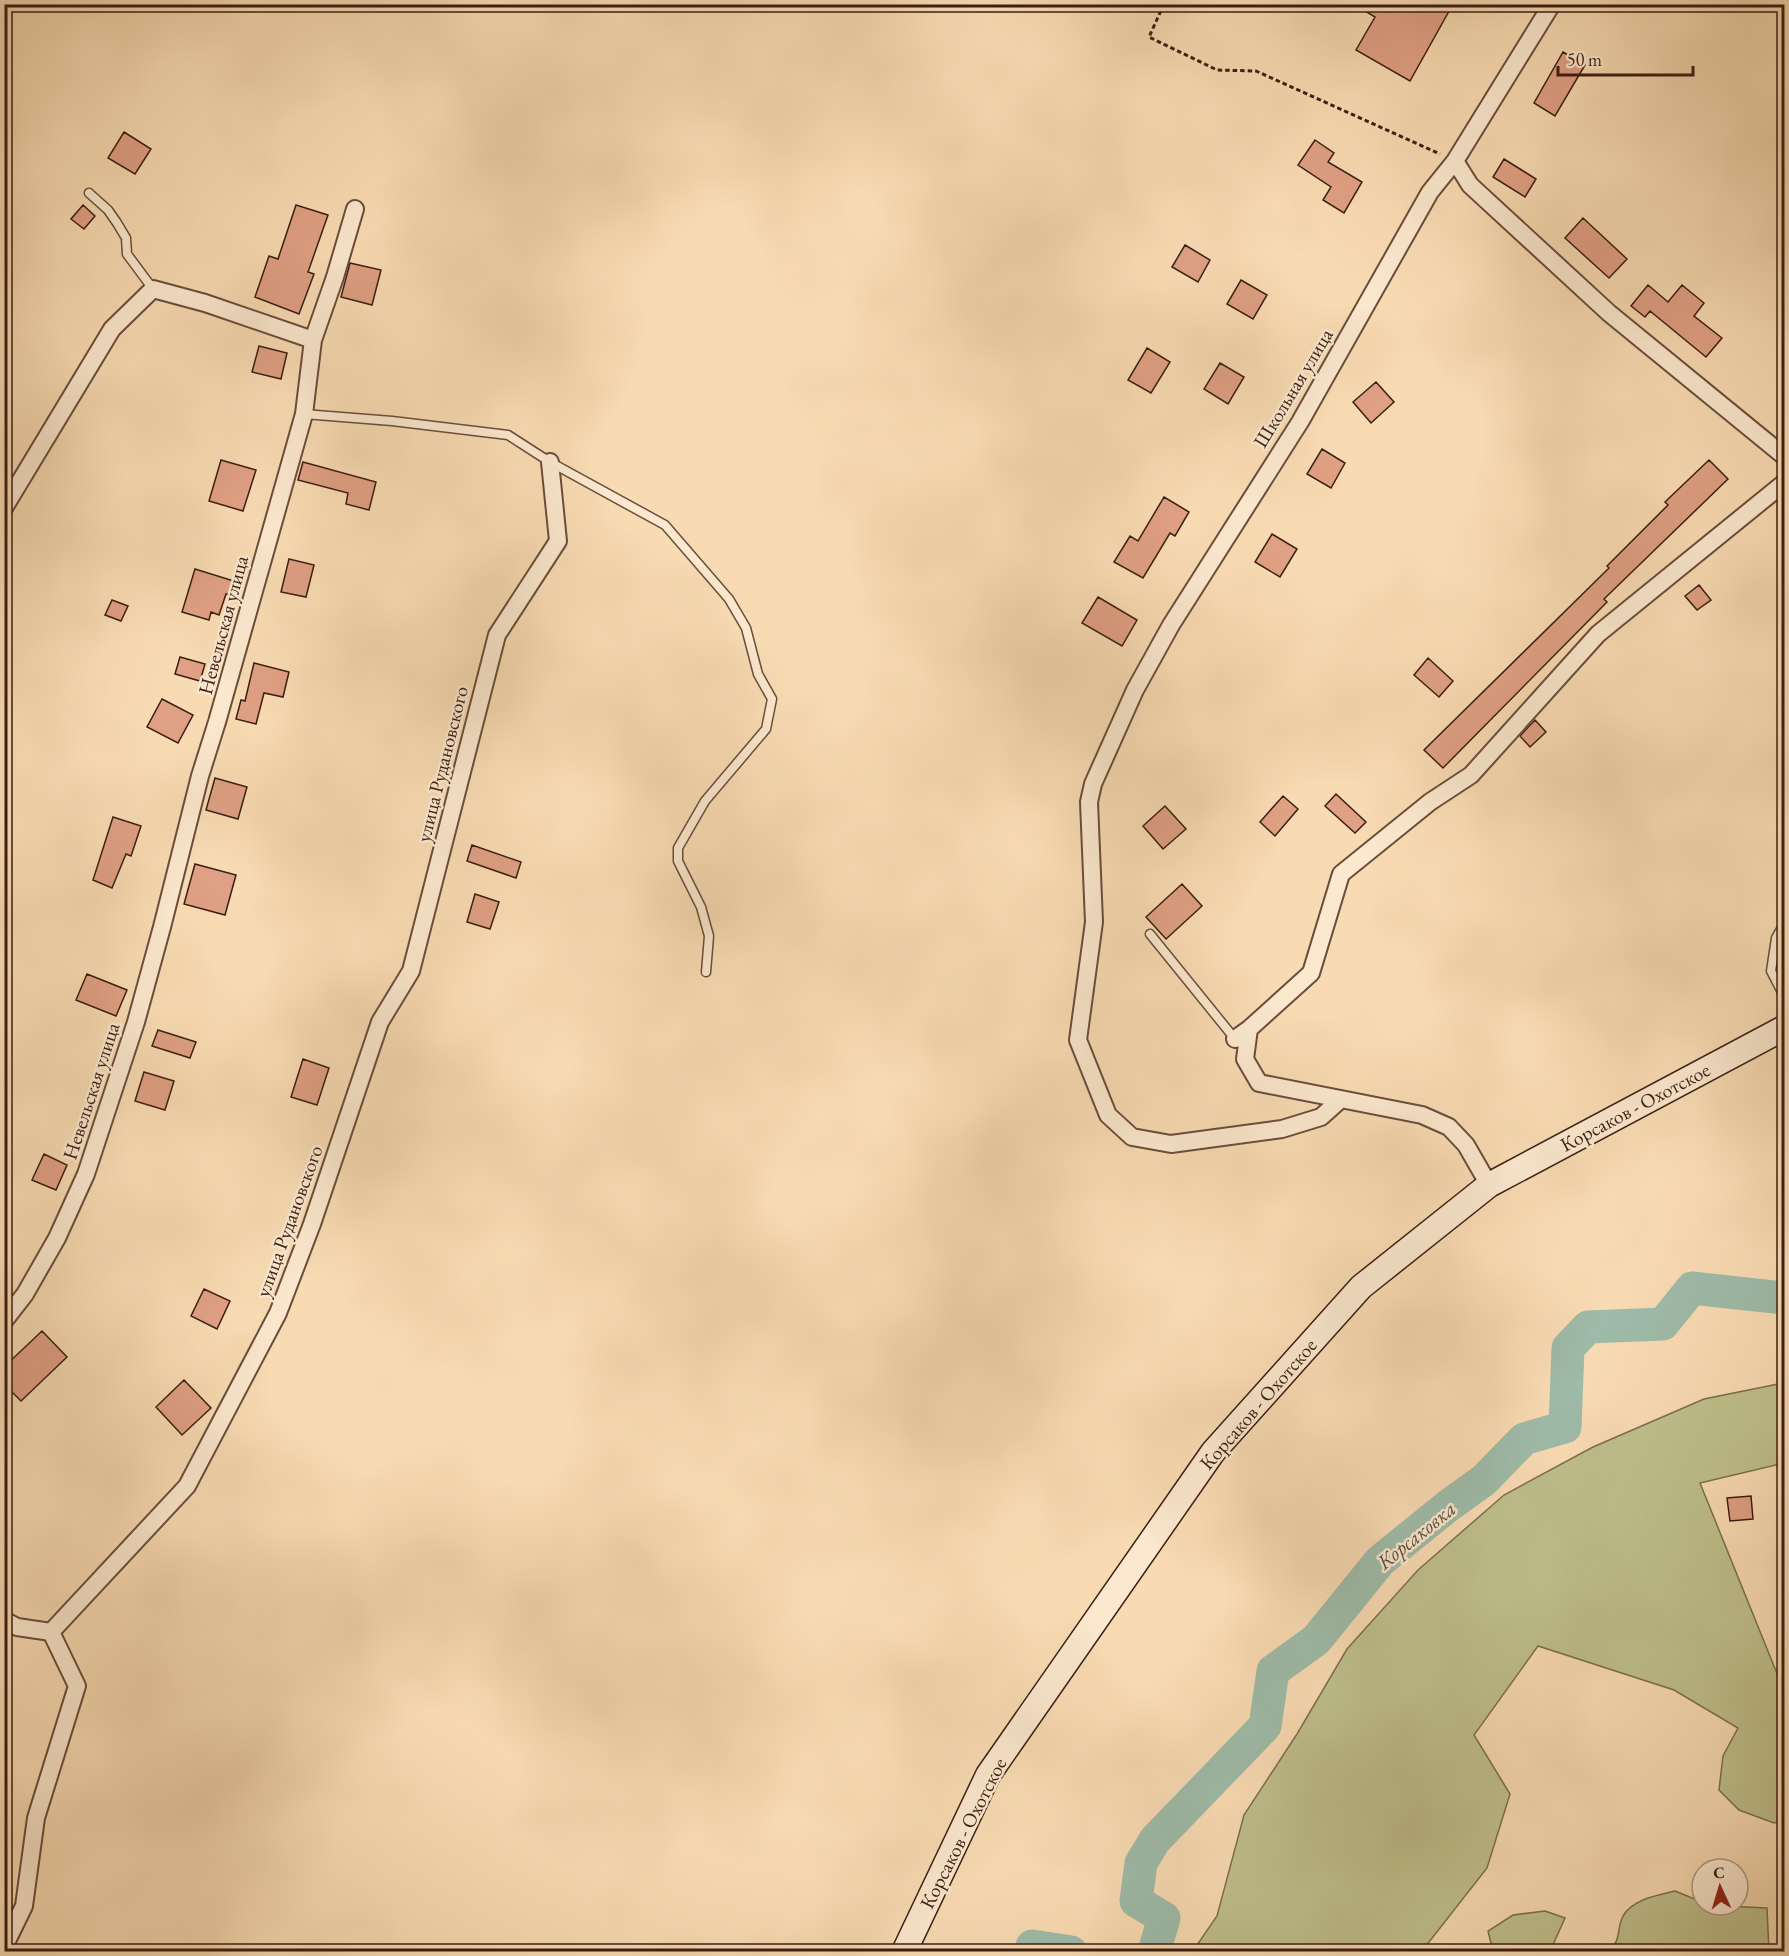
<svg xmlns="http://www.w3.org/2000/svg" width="1789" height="1956" viewBox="0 0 1789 1956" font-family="'EB Garamond',serif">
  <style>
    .green { fill: #bfc08c; stroke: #7c6f50; stroke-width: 1.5 }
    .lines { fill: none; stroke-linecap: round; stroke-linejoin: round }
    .river { stroke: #9ebba9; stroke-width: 33 }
    .building { fill: #e0a084; stroke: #3a1e13; stroke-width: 1.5 }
    .lane-casing { stroke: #6a4d3b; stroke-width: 11 }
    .street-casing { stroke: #6a4d3b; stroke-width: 20 }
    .secondary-casing { stroke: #3a1e13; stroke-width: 27 }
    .path { stroke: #3a1e13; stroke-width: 3; stroke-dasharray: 4.5 3; stroke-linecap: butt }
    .lane { stroke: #fbe8ce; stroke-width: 8 }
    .street { stroke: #fbe8ce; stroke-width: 16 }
    .secondary { stroke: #fbe8ce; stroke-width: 24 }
    .labels { text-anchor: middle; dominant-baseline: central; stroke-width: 5; stroke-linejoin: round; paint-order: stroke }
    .street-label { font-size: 20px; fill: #3a1e13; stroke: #fbe8ce }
    .water-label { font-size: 21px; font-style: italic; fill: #584d40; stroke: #fbe8ce }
  </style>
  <rect width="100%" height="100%" fill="#f9dbb3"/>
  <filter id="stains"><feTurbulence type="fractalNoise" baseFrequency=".00333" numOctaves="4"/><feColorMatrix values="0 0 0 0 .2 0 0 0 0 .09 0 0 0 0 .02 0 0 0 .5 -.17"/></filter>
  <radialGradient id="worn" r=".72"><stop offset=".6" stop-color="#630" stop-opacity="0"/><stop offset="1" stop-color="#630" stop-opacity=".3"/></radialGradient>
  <path class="green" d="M1778 1384H1784V1463L1700 1483 1784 1691V1820L1774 1823 1739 1810 1719 1790 1723 1756 1738 1728 1674 1690 1538 1646 1474 1735 1510 1794 1487 1868 1422 1951H1193L1217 1916 1244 1815 1297 1734 1347 1649 1418 1570 1504 1495 1593 1447 1704 1399Z
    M1675 1891 1702 1902V1905L1767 1908 1769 1951H1609C1622 1939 1616 1930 1623 1916 1633 1899 1658 1895 1675 1891Z
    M1545 1911 1565 1918 1552 1947 1557 1951H1493L1488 1931 1513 1915Z"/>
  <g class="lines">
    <path class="river" d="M1031 1952 1032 1946 1071 1952
      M1154 1952 1164 1918 1136 1901 1141 1863 1155 1840 1265 1726 1273 1671 1316 1640 1380 1561 1448 1506 1484 1480 1524 1439 1565 1427 1568 1348 1588 1327 1663 1324 1692 1288 1784 1298"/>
  </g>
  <path class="building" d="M1354 4H1453L1410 81 1356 50 1375 17Z
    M1563 52 1585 65 1555 116 1534 103Z
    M124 132 151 149 135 174 108 158Z
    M1315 140 1334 153 1328 162 1362 182 1344 213 1323 200 1331 187 1298 165Z
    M1504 159 1536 179 1525 197 1493 177Z
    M83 205 95 216 84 229 71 219Z
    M296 205 328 215 308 272 314 274 299 314 255 297 269 256 278 259Z
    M1583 218 1627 259 1609 278 1565 238Z
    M1185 245 1210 260 1198 282 1172 267Z
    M350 263 381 270 372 305 341 297Z
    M1241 280 1267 295 1253 319 1227 304Z
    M1648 285 1668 302 1682 285 1704 303 1694 316 1722 338 1706 357 1650 311 1645 317 1631 306Z
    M259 346 287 353 281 379 252 372Z
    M1147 348 1170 362 1151 393 1128 380Z
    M1220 363 1244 377 1228 404 1204 389Z
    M1376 382 1394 402 1371 423 1353 402Z
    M1322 449 1345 463 1331 488 1307 474Z
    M221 460 256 470 243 511 209 501Z
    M1709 460 1728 479 1604 599 1607 602 1443 768 1424 750 1609 568 1607 566 1668 505 1665 502Z
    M303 462 376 482 369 510 346 504 348 493 298 480Z
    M1164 497 1189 512 1175 536 1170 533 1143 578 1114 562 1130 536 1138 541Z
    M1272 534 1297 549 1280 577 1255 562Z
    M289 559 314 565 306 597 281 592Z
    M195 569 237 582 233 596 226 594 219 615 211 612 209 620 182 612Z
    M1699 585 1711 600 1697 610 1685 596Z
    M1098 597 1137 620 1122 646 1082 623Z
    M112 600 128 606 121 621 105 615Z
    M180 657 205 664 200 681 175 674Z
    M1428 658 1453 681 1439 697 1414 675Z
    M254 663 289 672 283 697 264 693 256 724 236 719 241 700 245 701Z
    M162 699 193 715 178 743 147 727Z
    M1535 720 1546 732 1530 747 1520 736Z
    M215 778 247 787 238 819 206 810Z
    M1336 794 1366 822 1355 833 1325 806Z
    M1283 796 1298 809 1275 836 1260 822Z
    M1165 806 1186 829 1163 849 1143 826Z
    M113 817 141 826 131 856 126 854 112 888 93 880Z
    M472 845 521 862 516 878 467 861Z
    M195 864 236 875 225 915 184 904Z
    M1182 884 1202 906 1166 939 1146 917Z
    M475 894 499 902 490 929 467 922Z
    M87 974 127 990 116 1016 76 1000Z
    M158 1030 196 1042 190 1058 152 1046Z
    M303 1059 329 1068 317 1105 291 1097Z
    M144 1072 174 1081 165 1110 135 1101Z
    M44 1154 67 1165 56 1190 32 1180Z
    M204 1289 230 1301 217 1329 191 1316Z
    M42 1331 67 1357 21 1401 4 1384V1367Z
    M184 1380 211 1408 182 1435 156 1407Z
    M1751 1496 1753 1519 1730 1521 1727 1498Z"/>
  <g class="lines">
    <defs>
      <path id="lane" d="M89 193 108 210 117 223 126 238 127 254 153 289
        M304 414 392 421 508 435 550 462 665 525 729 599 746 628 758 674 772 699 766 729 705 801 678 848V861L701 907 709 936 706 972
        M1784 924 1776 938 1771 971 1784 996
        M1150 934 1235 1039"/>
      <path id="street" d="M1455 161 1470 185 1609 313 1784 456
        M313 340 335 277 355 209
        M4 508 112 329 153 289 205 303 313 340 304 414 217 722 200 776 162 927 136 1022 86 1174 57 1238 25 1294 4 1321
        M1249 1029 1311 973 1341 874 1430 802 1471 775 1598 634 1784 483
        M1235 1039 1249 1029 1245 1059 1259 1083 1422 1115 1449 1127 1466 1145 1489 1185
        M1340 1100 1321 1117 1282 1129 1171 1144 1132 1137 1108 1115 1078 1040 1094 922 1089 802 1093 784 1135 690 1171 625 1300 422 1430 192 1455 161 1552 4
        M4 1620 17 1627 51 1632
        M51 1632 187 1486 278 1313 312 1224 380 1022 411 971 497 635 558 541 550 462
        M4 1947 24 1906 36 1818 77 1686 51 1632"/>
      <path id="secondary" d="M904 1952 988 1775 1213 1452 1361 1287 1489 1185 1784 1028"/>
    </defs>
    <use href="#lane" class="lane-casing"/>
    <use href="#street" class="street-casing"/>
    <use href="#secondary" class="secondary-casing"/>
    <path class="path" d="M1164 4 1149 37 1217 70 1256 71 1440 154"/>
    <use href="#lane" class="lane"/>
    <use href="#street" class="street"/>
    <use href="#secondary" class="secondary"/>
  </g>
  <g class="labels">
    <g class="street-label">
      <text transform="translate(1293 388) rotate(-59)">Школьная улица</text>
      <text transform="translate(223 625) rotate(-75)">Невельская улица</text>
      <text transform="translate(442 764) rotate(-76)">улица Рудановского</text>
      <text transform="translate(91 1091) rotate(-72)">Невельская улица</text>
      <text transform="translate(1635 1107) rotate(-28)">Корсаков - Охотское</text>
      <text transform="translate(289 1221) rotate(-70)">улица Рудановского</text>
      <text transform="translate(1258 1404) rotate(-49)">Корсаков - Охотское</text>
      <text transform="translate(963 1833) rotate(-63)">Корсаков - Охотское</text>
    </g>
    <g class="water-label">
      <text transform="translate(1416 1535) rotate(-39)">Корсаковка</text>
    </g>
  </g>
  <rect width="1789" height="1956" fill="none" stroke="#f9dbb3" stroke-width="24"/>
  <rect x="6" y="6" width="1777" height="1944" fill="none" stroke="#3a1e13" stroke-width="3"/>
  <rect x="12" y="12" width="1765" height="1932" fill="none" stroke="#3a1e13" stroke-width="1.5"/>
  <g transform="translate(1720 1887) rotate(356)"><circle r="28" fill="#fbe8ce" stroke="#ae9783" stroke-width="1.5"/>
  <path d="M0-4.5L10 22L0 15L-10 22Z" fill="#8f2418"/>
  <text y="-9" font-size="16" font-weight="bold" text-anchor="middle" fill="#3a1e13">С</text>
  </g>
  <path d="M1558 66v9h135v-9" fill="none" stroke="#3a1e13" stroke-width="3"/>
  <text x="1567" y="66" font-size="18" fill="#3a1e13" stroke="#fbe8ce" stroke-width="4.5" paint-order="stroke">50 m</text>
  <rect width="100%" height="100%" filter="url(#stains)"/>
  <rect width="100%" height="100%" fill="url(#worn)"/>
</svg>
